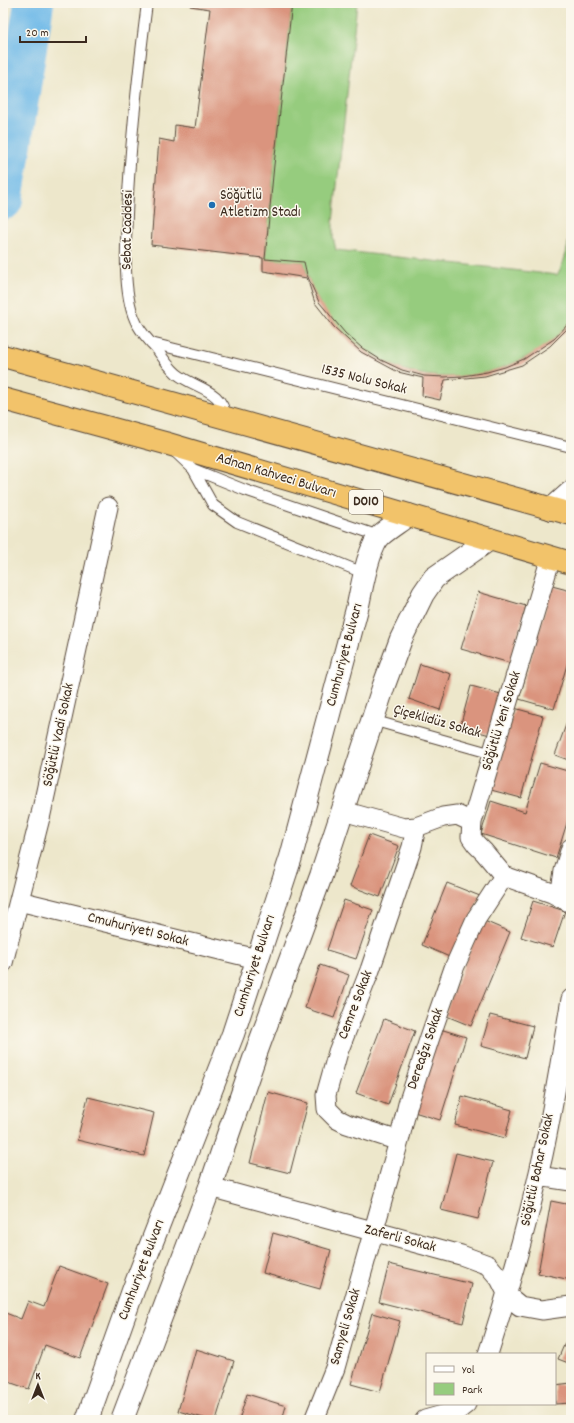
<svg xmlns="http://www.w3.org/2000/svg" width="574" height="1423" viewBox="0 0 574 1423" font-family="Dekko,sans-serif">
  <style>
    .green { fill: #96cc7e; stroke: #687b4e }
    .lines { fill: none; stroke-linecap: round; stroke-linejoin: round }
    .river { stroke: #6fbae8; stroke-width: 40 }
    .building { fill: #da947e }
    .service-casing { stroke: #564638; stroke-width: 12 }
    .minor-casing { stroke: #564638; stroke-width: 21 }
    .tertiary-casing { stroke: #564638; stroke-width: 24 }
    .trunk-casing { stroke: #564638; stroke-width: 24 }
    .service { stroke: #fff; stroke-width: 10 }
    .minor { stroke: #fff; stroke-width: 19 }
    .tertiary { stroke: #fff; stroke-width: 22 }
    .trunk { stroke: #f2c36a; stroke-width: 22 }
    .poi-dot { fill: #1f6fb2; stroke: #fbf7ec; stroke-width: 1.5 }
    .labels { text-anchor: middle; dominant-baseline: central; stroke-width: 3; stroke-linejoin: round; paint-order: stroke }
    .shield { fill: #fbf7ec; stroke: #75685c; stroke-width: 1 }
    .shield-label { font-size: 14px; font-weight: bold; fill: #3b2a1e }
    .poi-label { font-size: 15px; fill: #3b2a1e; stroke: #fbf7ec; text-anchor: start }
    .street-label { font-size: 15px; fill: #3b2a1e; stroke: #fbf7ec }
  </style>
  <rect width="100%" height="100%" fill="#fbf7ec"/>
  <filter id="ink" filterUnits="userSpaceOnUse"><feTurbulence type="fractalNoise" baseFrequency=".025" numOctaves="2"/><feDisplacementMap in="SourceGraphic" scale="8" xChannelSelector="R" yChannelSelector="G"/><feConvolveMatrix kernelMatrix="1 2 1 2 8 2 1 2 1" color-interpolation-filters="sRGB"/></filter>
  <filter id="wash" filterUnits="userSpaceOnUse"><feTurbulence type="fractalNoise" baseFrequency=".012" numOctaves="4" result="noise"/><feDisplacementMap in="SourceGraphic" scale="16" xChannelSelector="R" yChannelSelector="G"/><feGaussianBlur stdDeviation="0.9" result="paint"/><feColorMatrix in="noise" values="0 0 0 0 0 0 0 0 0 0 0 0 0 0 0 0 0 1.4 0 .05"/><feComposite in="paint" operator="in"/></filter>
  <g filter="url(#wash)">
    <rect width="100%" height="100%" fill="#ede7cb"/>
    <path class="green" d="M292 3H357L333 222V237L336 250 557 275C568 257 569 238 571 217V321C557 339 537 353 516 362 454 390 387 378 340 328 333 320 324 312 319 302 312 290 307 276 304 262L265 259 274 165Z"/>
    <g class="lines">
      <path class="river" d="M3 200 34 3"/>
    </g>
    <g id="blocks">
      <path class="building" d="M190 3H292L274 165 265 259 304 262 307 275 319 302 345 333 362 348 381 360 402 370 424 376 445 377 463 376 487 372 505 367 524 359 554 339 571 321V325L550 346 522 365 485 376 445 380 440 400 422 396 423 378 398 372 361 352 334 327 315 303 307 278 263 271V258L151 245 159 139 174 142 175 125 195 128 210 9 190 6Z
        M552 586 571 591V651L554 709 519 699Z
        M478 592 526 606 510 663 461 649Z
        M420 664 451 674 440 710 409 699Z
        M471 686 501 694 490 735 460 727Z
        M514 708 543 716 521 798 491 790Z
        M571 711V761L555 755Z
        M540 763 571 772V810L556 858 481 834 491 801 525 812Z
        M369 835 399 846 380 897 350 886Z
        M447 883 480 896 454 959 422 945Z
        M344 900 373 910 356 959 327 950Z
        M533 901 565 911 553 947 521 937Z
        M482 920 510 932 471 1026 444 1015Z
        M320 965 349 975 334 1018 305 1008Z
        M490 1015 533 1026 525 1058 481 1046Z
        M384 1019 415 1031 388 1105 356 1093Z
        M437 1028 466 1037 440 1120 411 1111Z
        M268 1092 308 1103 290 1173 250 1163Z
        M462 1096 512 1110 505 1138 455 1125Z
        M88 1097 154 1113 144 1156 77 1140Z
        M456 1153 493 1162 478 1219 441 1210Z
        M551 1201 571 1205V1280L538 1273Z
        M273 1233 331 1250 320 1289 263 1273Z
        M389 1264 472 1284 463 1323 379 1302Z
        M59 1266 108 1284 80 1358 45 1345 29 1389 3 1380V1312L21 1319 28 1301 44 1307Z
        M372 1313 400 1321 380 1392 351 1384Z
        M571 1329V1364L558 1359Z
        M196 1349 234 1361 216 1420H211L178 1411Z
        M571 1383V1403L555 1404V1385Z
        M247 1394 286 1406 282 1420H239Z"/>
    </g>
  </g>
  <g filter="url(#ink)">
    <use href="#blocks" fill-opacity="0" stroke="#564638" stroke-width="1"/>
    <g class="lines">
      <defs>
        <path id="service" d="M147 3C138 73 130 143 127 214 126 245 122 296 137 324 142 333 149 341 156 348 162 357 169 367 177 374 196 389 223 389 226 418
          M151 343 571 447
          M174 451 193 469 245 490 379 536
          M193 469 213 505 237 522 366 574
          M372 720 493 754"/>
        <path id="minor" d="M343 811 404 828 416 827 443 817 457 815 472 822
          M504 876 484 852 476 844 471 837 472 822 551 557
          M504 876 552 893 571 903
          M560 897 564 871 571 848
          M19 901 257 959
          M3 963 41 814 108 507
          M399 1141 347 1124 337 1119 327 1109 326 1095 338 1052 370 970 412 847 416 827
          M538 1176 571 1181
          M210 1187 461 1255 488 1265 500 1279 509 1297 520 1306 542 1310 571 1306
          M488 1354C509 1289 528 1222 543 1155 554 1103 562 1051 571 999
          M314 1420 335 1368 399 1141 408 1104 430 1037 454 968 476 919 504 876
          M425 1420 457 1411 466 1404"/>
        <path id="tertiary" d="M552 509 571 492
          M87 1420 134 1288 233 1034 291 857 358 605C362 587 368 547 381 535 389 528 399 522 408 515
          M122 1420 210 1187 256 1053 321 876 384 685 401 639 423 594 434 578 490 539"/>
        <path id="trunk" d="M3 356 571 514
          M3 399 165 443 571 563"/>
      </defs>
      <use href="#service" class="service-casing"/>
      <use href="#minor" class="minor-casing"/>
      <use href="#tertiary" class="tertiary-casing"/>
      <use href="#trunk" class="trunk-casing"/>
      <use href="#service" class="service"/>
      <use href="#minor" class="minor"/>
      <use href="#tertiary" class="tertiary"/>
      <use href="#trunk" class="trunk"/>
    </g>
  </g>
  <circle class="poi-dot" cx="212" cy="205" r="4"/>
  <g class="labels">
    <rect class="shield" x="349" y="490" width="34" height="24" rx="3"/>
    <g class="shield-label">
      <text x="366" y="502">D010</text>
    </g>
    <g class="poi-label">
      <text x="220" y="196">Söğütlü<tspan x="220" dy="17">Atletizm Stadı</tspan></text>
    </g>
    <g class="street-label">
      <text transform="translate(128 230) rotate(-89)">Sebat Caddesi</text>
      <text transform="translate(364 380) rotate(14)">1535 Nolu Sokak</text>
      <text transform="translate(276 476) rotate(17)">Adnan Kahveci Bulvarı</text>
      <text transform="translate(345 655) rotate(-75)">Cumhuriyet Bulvarı</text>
      <text transform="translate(502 721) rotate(-73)">Söğütlü Yeni Sokak</text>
      <text transform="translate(437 722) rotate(16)">Çiçeklidüz Sokak</text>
      <text transform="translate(59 735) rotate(-78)">Söğütlü Vadi Sokak</text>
      <text transform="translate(138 930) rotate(14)">Cmuhuriyet1 Sokak</text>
      <text transform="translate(255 966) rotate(-72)">Cumhuriyet Bulvarı</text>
      <text transform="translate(356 1005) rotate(-69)">Cemre Sokak</text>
      <text transform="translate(426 1049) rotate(-71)">Dereağzı Sokak</text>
      <text transform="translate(538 1170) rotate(-78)">Söğütlü Bahar Sokak</text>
      <text transform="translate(400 1239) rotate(15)">Zaferli Sokak</text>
      <text transform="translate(142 1270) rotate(-69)">Cumhuriyet Bulvarı</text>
      <text transform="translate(346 1327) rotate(-74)">Samyeli Sokak</text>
    </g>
  </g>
  <rect width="574" height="1423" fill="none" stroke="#fbf7ec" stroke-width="16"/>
  <rect x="426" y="1353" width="130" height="52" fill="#fbf7ec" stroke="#aea59a"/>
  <rect x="434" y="1366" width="20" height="6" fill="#ffffff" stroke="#aea59a"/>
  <text x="462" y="1373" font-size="12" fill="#3b2a1e">Yol</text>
  <rect x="434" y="1383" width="20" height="12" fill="#96cc7e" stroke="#aea59a"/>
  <text x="462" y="1393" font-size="12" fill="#3b2a1e">Park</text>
  <g transform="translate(38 1385)" stroke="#fbf7ec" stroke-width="3" paint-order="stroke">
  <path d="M0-3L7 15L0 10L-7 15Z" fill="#3b2a1e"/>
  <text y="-6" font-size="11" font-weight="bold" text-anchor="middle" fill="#3b2a1e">K</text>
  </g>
  <path d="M20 36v6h66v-6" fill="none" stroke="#3b2a1e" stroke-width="2"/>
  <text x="26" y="36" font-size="12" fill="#3b2a1e" stroke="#fbf7ec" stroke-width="3" paint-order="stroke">20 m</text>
</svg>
